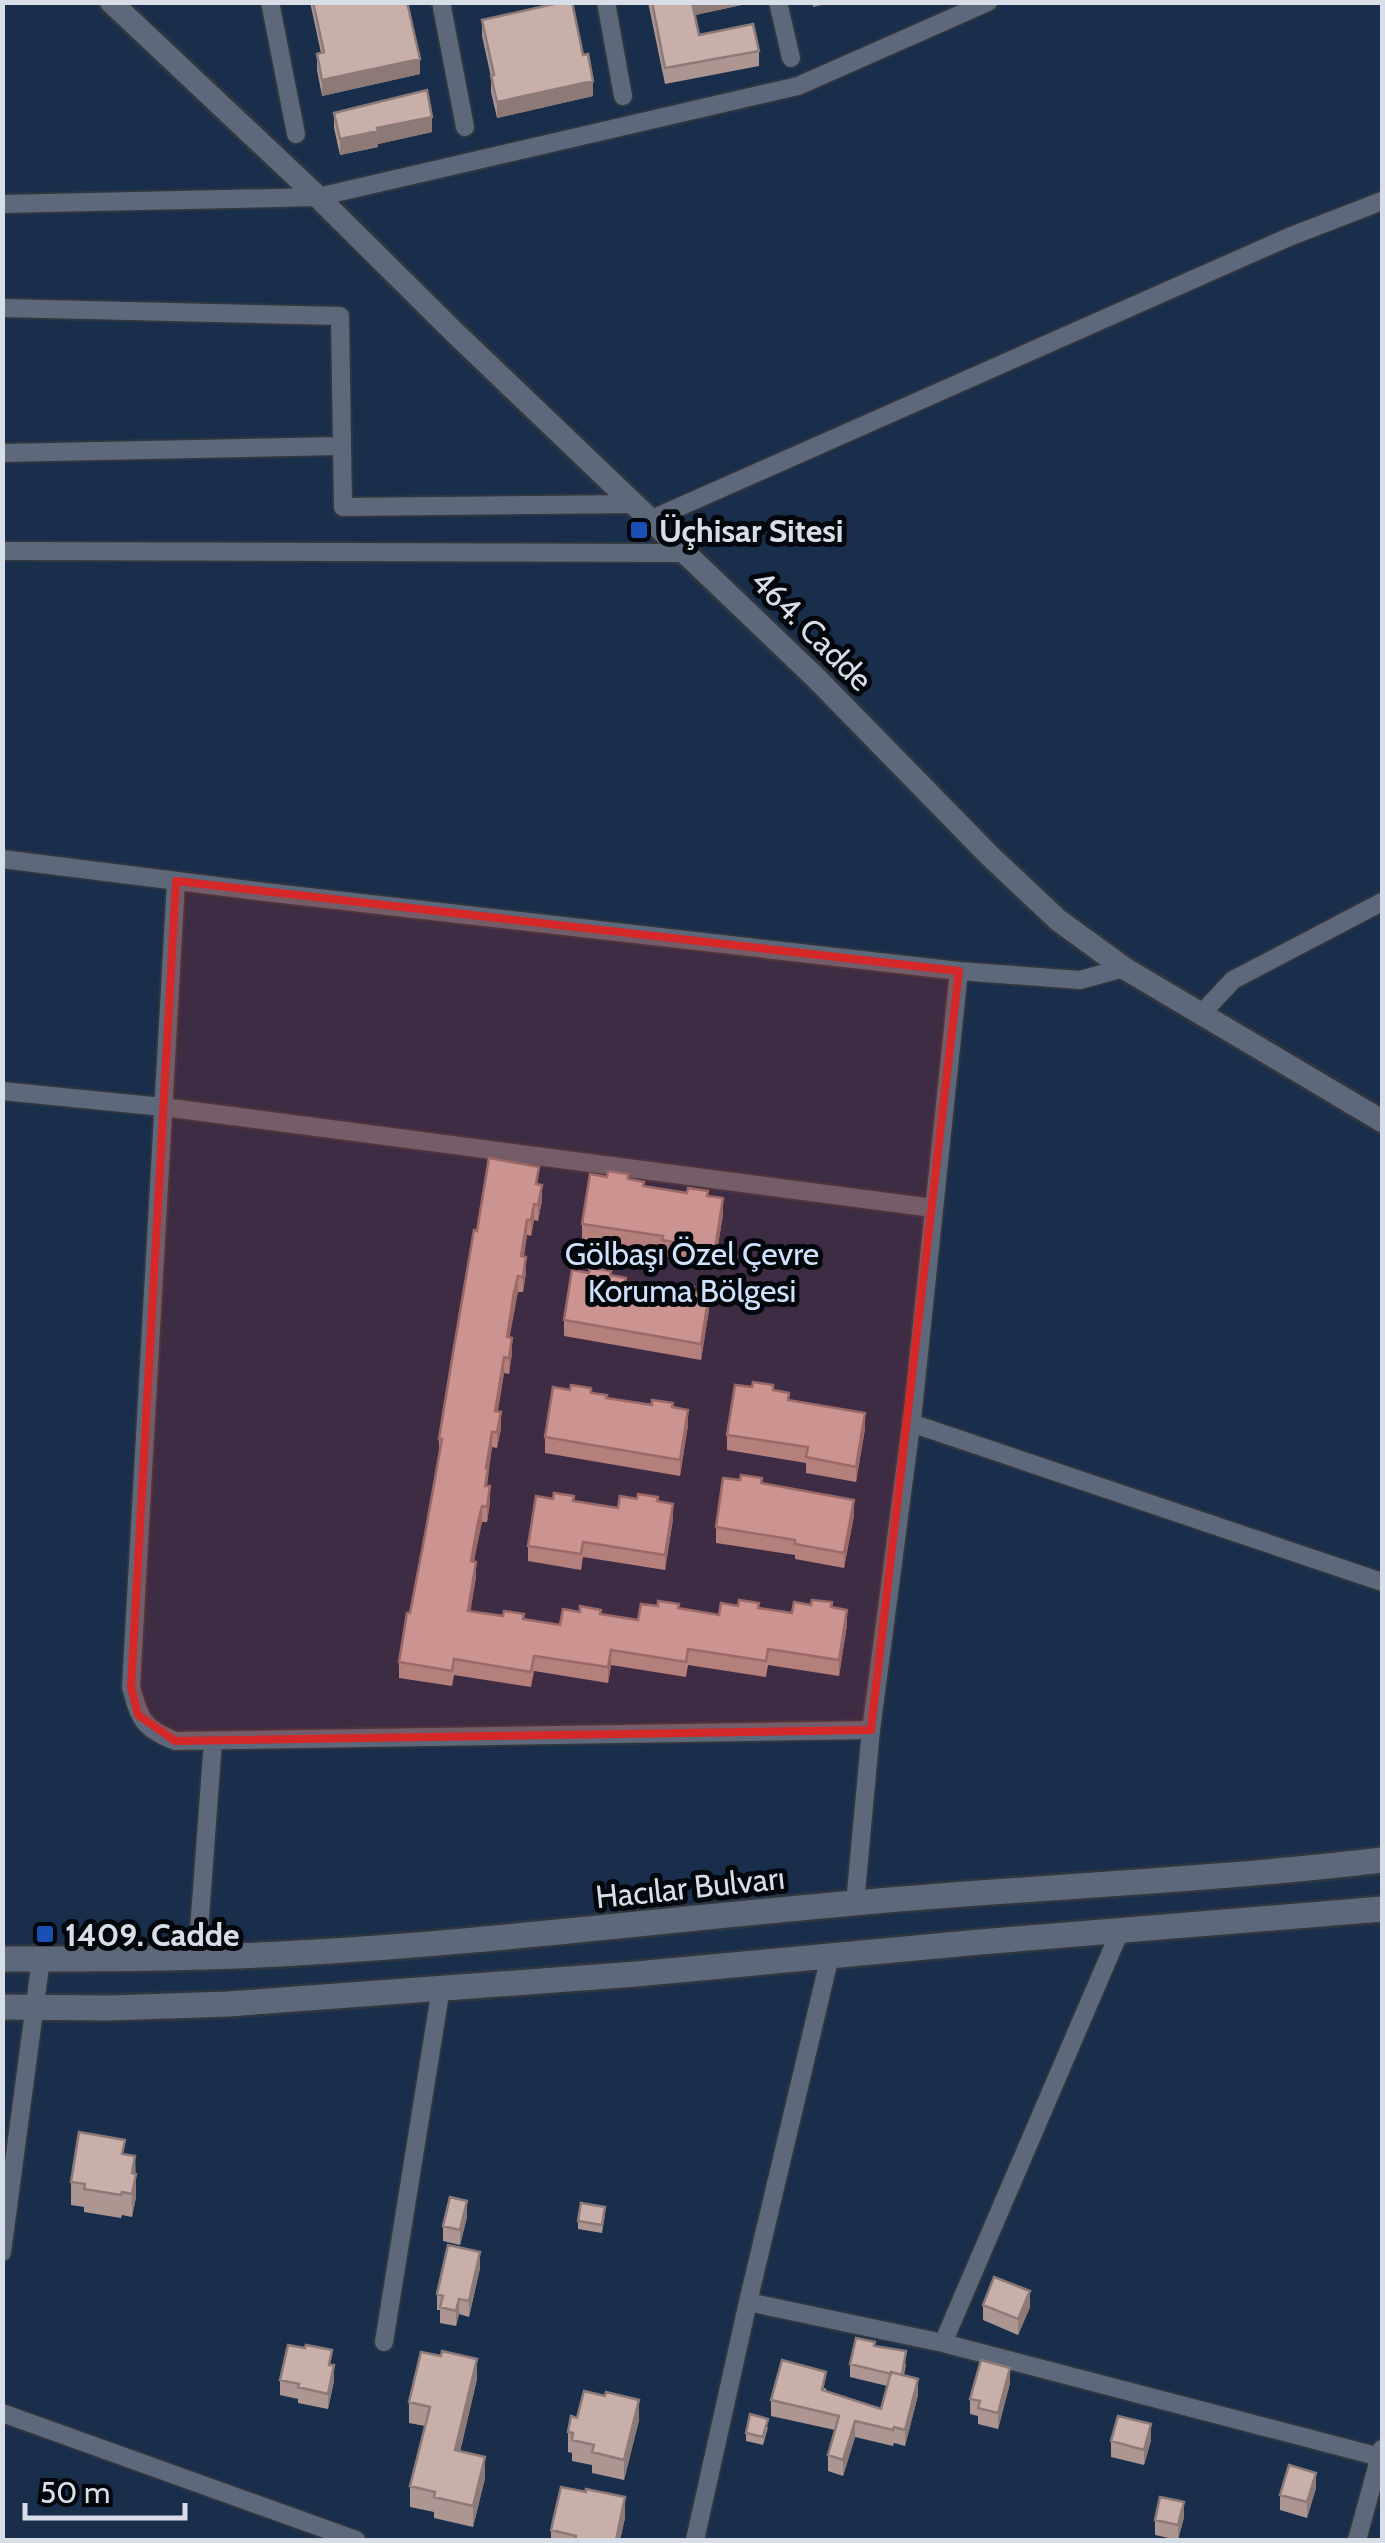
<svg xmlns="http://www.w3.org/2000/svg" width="1385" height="2543" viewBox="0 0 1385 2543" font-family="Cabin,sans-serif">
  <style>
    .green { fill: #182e4b }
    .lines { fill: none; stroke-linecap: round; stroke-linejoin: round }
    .minor-casing { stroke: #303640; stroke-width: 22 }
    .tertiary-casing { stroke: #303640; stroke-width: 28 }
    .secondary-casing { stroke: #303640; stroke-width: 30 }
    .minor { stroke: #5d697a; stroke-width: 18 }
    .tertiary { stroke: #5d697a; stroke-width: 22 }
    .secondary { stroke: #5d697a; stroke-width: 25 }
    .wall { fill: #ad9692 }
    .shaded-wall { fill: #8d7a77 }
    .building { fill: #c9afaa; stroke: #8d7a77; stroke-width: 2.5 }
    .marked { fill: #d62828; fill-opacity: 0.2; stroke: #d62828; stroke-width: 8; stroke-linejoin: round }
    .transit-dot { fill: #1a4fb4; stroke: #03060b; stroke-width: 4 }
    .labels { text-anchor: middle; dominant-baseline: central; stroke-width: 10; stroke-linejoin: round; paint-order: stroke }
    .poi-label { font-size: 32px; font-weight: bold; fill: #d7dee8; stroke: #03060b; text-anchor: start }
    .street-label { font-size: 32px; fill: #d7dee8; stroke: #03060b }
    .park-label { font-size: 32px; fill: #d0e3fe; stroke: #03060b }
  </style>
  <rect width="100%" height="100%" fill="#111b29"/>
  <path class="green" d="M3 3H1382V2540H3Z"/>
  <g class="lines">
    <defs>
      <path id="minor" d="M270 2 296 134
        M441 2 465 127
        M606 2 623 96
        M778 2 791 58
        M2 204 318 197 798 86 988 2
        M2 308 340 316 343 507 635 504
        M2 453 340 446
        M652 519 1289 237 1382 201
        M2 551 687 553
        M2 859 265 892 959 971 1080 980 1124 968
        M176 881 131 1687C140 1720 143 1728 175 1741L871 1730
        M1202 1013 1233 980 1382 902
        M2 1091 163 1107 933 1208
        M911 1423 1382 1582
        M855 1903 871 1730 913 1410 959 971
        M197 1957 213 1741
        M2 2252 41 1959
        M748 2302 943 2343 1380 2457
        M384 2342 441 1988
        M943 2343 1120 1931
        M2 2413 356 2540
        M695 2540 748 2302 830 1956
        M1357 2540 1382 2449"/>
      <path id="tertiary" d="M111 2 318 197 452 330 816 678 989 855 1058 920 1124 968 1382 1121"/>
      <path id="secondary" d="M2 1959C101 1959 199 1959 297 1953 484 1943 669 1919 855 1903 1031 1887 1207 1881 1382 1860
        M2 2007 110 2008 228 2004 636 1974 980 1942 1382 1909"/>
    </defs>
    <use href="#minor" class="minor-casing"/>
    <use href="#tertiary" class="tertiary-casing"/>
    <use href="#secondary" class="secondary-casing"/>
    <use href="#minor" class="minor"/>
    <use href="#tertiary" class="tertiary"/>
    <use href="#secondary" class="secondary"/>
  </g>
  <path class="wall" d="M310 2H407L420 74 322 96 317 70V54L321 53Z
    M648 2H746V4L695 15 699 35 759 51V66L665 84Z
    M482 20 583 55 593 96 497 118 491 92V77L482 36Z
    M334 113 432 132 378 144V147L340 155 334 128Z
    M628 1179 644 1186 708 1196 723 1214 715 1264 662 1256V1252L582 1239V1224Z
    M539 1184 542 1200 538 1221 534 1220 531 1236 527 1235 524 1256 526 1272 523 1292H518L514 1307 509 1337 512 1353 509 1374 504 1373 498 1410 501 1428 497 1448 492 1447 488 1473 487 1486 490 1502 487 1522H482L478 1538 474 1561 476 1577 470 1611 560 1625 601 1615 638 1620 679 1609 719 1615 759 1608 792 1613 832 1607 847 1625 839 1676 768 1665 766 1677 688 1665 686 1677 611 1665 608 1683 534 1671 531 1687 454 1675 452 1686 399 1678V1662L410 1613 439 1454V1439L477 1231Z
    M589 1273 611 1276 626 1282 694 1292 709 1310 701 1360 564 1336V1320Z
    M773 1390 789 1400 865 1429 856 1482 806 1473V1463L727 1450V1435Z
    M591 1393 607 1398 673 1407 688 1425 680 1476 545 1453V1437Z
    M762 1483 854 1515 844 1568 795 1559V1555L716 1543V1527Z
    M637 1499 658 1501 673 1519 665 1570 583 1557 581 1570 528 1561V1546L574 1501 618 1508Z
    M125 2154 135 2156 136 2197 132 2217 122 2215 121 2218 84 2212V2207L71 2205V2182Z
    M605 2214 602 2233 578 2229V2221Z
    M467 2217 460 2245 443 2241V2226Z
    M480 2268 469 2317 459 2314 456 2326 440 2323V2310H437V2294Z
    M983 2305 1030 2307 1018 2335 983 2320Z
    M875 2346 906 2364 904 2375 918 2395 905 2446 894 2443 893 2446 855 2437 843 2476 828 2471V2455L835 2430 771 2416V2400L826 2388V2391L881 2409 887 2386 850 2377V2364Z
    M332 2365 334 2381 328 2409 298 2403V2399L280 2395V2380Z
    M477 2379 460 2452 485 2478 473 2527 434 2518V2512L410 2507V2486L425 2426 409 2423V2402Z
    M1010 2383 998 2429 978 2424V2416L970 2414V2399Z
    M577 2418 639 2420 624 2480 592 2473V2465L572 2461V2453L568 2452V2432Z
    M768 2427 763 2445 746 2441V2433Z
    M1151 2440 1144 2465 1111 2457V2441Z
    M1316 2488 1307 2518 1280 2510V2495Z
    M586 2492 625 2518 620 2540H551V2530Z
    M1184 2517 1178 2540 1155 2535V2520Z"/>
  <path class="shaded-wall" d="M691 2H746V4L691 16Z
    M813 2H835L813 7Z
    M420 59V74L322 96V80Z
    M593 81V96L497 118V102Z
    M432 117V132L378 144V147L340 155V139L377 128Z
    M542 1185V1200L538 1221V1205Z
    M723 1198V1214L715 1264V1249Z
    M534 1204V1220L531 1236V1220Z
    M527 1220V1235L521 1271V1256Z
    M526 1257V1272L523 1292V1277Z
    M518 1276V1292L507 1352V1337Z
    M709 1294V1310L701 1360V1344Z
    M512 1338V1353L509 1374V1358Z
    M504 1357V1373L495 1427V1411Z
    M688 1410V1425L680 1476V1460Z
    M501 1412V1428L497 1448V1432Z
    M865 1413V1429L856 1482V1467Z
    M492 1432V1447L485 1501 486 1468Z
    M490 1486V1502L487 1522V1507Z
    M854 1500V1515L844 1568V1553Z
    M673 1504V1519L665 1570V1555Z
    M482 1506V1522L471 1576V1561Z
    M476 1562V1577L468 1627V1611Z
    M847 1610V1625L839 1676V1660Z
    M611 1650V1665L608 1683V1667Z
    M135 2156 136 2197 132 2217V2173Z
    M467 2201V2217L460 2245V2230Z
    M480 2252V2268L469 2317V2301Z
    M1030 2291V2307L1018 2335V2319Z
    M459 2299V2314L456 2326V2311Z
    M477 2359V2379L455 2471V2450Z
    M334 2365V2381L328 2409V2394Z
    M1010 2368V2383L998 2429V2413Z
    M918 2379V2395L905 2446V2430Z
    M639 2400V2420L624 2480V2460Z
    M855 2421V2437L843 2476V2460Z
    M1151 2424V2440L1144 2465V2450Z
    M485 2457V2478L473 2527V2506Z
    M1316 2473V2488L1307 2518V2502Z
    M625 2497V2518L620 2540H616Z
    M1184 2502V2517L1178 2540V2525Z"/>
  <path class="building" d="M313 2H407L420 59 322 80 317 54 324 52Z
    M563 2H572L583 55 588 54 593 81 497 102 491 76 494 75 482 20Z
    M652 2H692L699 35 753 24 759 51 665 68Z
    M427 90 432 117 377 128 378 131 340 139 334 113Z
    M489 1158 539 1167 536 1184 542 1185 538 1205 534 1204 531 1220H527L521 1256 526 1257 523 1277 518 1276 514 1292 507 1337 512 1338 509 1358 504 1357 498 1394 495 1411 501 1412 497 1432H492L486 1468 488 1469 485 1486H490L487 1507 482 1506 478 1522 471 1561 476 1562 468 1611 503 1616 504 1611 524 1614 523 1619 560 1625 563 1609 580 1612V1606L601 1610 600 1614 638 1620 641 1604 658 1606V1601L679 1604 678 1608 719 1615 721 1603 738 1606 739 1600 759 1603 758 1608 792 1613 794 1602 811 1605 812 1600 832 1602 831 1607 847 1610 839 1660 768 1649 766 1661 688 1649 686 1662 611 1650 608 1667 534 1656 531 1672 454 1659 452 1671 399 1662 407 1613H410L425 1535 442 1439H439L451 1365 474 1230 477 1231Z
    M608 1171 628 1174V1179L644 1182 643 1186 687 1193 688 1188 708 1191 707 1196 723 1198 715 1249 662 1240 663 1236 582 1224 590 1174 607 1177Z
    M590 1268 611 1271 610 1275 626 1278 625 1282 673 1289V1284L694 1287 693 1292 709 1294 701 1344 564 1320 572 1270 589 1273Z
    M753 1382 773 1385V1390L789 1393 788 1400 865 1413 856 1467 806 1457 808 1447 727 1435 735 1385 752 1387Z
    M571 1385 591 1388V1393L607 1395 606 1398 652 1405V1400L673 1403 672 1407 688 1410 680 1460 545 1437 553 1387 570 1390Z
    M741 1475 762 1478 761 1483 854 1500 844 1553 795 1544V1540L716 1527 723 1478 740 1480Z
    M554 1493 574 1496 573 1501 618 1508 620 1496 637 1499 638 1494 658 1497 657 1501 673 1504 665 1555 583 1542 581 1554 528 1546 536 1496 553 1499Z
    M79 2132 125 2140 122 2154 135 2156 132 2173 136 2174 132 2194 122 2192 121 2195 84 2189 85 2184 71 2182Z
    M450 2197 467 2201 460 2230 443 2226Z
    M581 2203 605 2207 602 2225 578 2221Z
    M448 2245 480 2252 469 2301 459 2299 456 2311 440 2307 443 2296 437 2294Z
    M994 2277 1030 2291 1018 2319 983 2305Z
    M856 2338 875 2342 874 2346 906 2351 902 2375 891 2372V2374L850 2364Z
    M288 2345 305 2348 306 2345 332 2350 329 2365H334L328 2394 298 2387 299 2384 280 2380Z
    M442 2351 477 2359 455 2450 485 2457 473 2506 434 2497 435 2492 410 2486 430 2407 409 2402 421 2352 441 2356Z
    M782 2360 826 2372 822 2390 881 2409 891 2372 918 2379 905 2430 894 2427 893 2430 855 2421 843 2460 828 2455 839 2416 771 2400Z
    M981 2360 1010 2368 998 2413 978 2408 980 2401 970 2399Z
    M584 2391 605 2396 606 2392 639 2400 624 2460 592 2452 594 2445 572 2440 573 2433 568 2432 571 2416 577 2418Z
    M750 2414 768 2419 763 2437 746 2433Z
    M1118 2416 1151 2424 1144 2450 1111 2441Z
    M1289 2465 1316 2473 1307 2502 1280 2495Z
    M561 2487 586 2492V2489L625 2497 616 2540H583L575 2539 576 2536 551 2530Z
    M1160 2497 1184 2502 1178 2525 1155 2520Z"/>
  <path class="marked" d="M176 881 959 971 871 1730 175 1741 138 1715 131 1687Z"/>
  <g class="transit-dot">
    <rect x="629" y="520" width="20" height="20" rx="5"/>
    <rect x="35" y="1924" width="20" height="20" rx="5"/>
  </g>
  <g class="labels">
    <g class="poi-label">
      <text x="659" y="530">Üçhisar Sitesi</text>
      <text x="65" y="1934">1409. Cadde</text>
    </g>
    <g class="street-label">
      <text transform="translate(812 630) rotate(45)">464. Cadde</text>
      <text transform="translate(690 1887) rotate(-6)">Hacılar Bulvarı</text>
    </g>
    <g class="park-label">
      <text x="692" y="1253">Gölbaşı Özel Çevre<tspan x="692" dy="37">Koruma Bölgesi</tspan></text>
    </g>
  </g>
  <rect width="1385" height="2543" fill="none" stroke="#d7dee8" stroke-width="10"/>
  <path d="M25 2503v15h160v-15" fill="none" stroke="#d7dee8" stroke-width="5"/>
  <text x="40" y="2503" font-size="30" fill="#d7dee8" stroke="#03060b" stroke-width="8" paint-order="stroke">50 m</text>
</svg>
